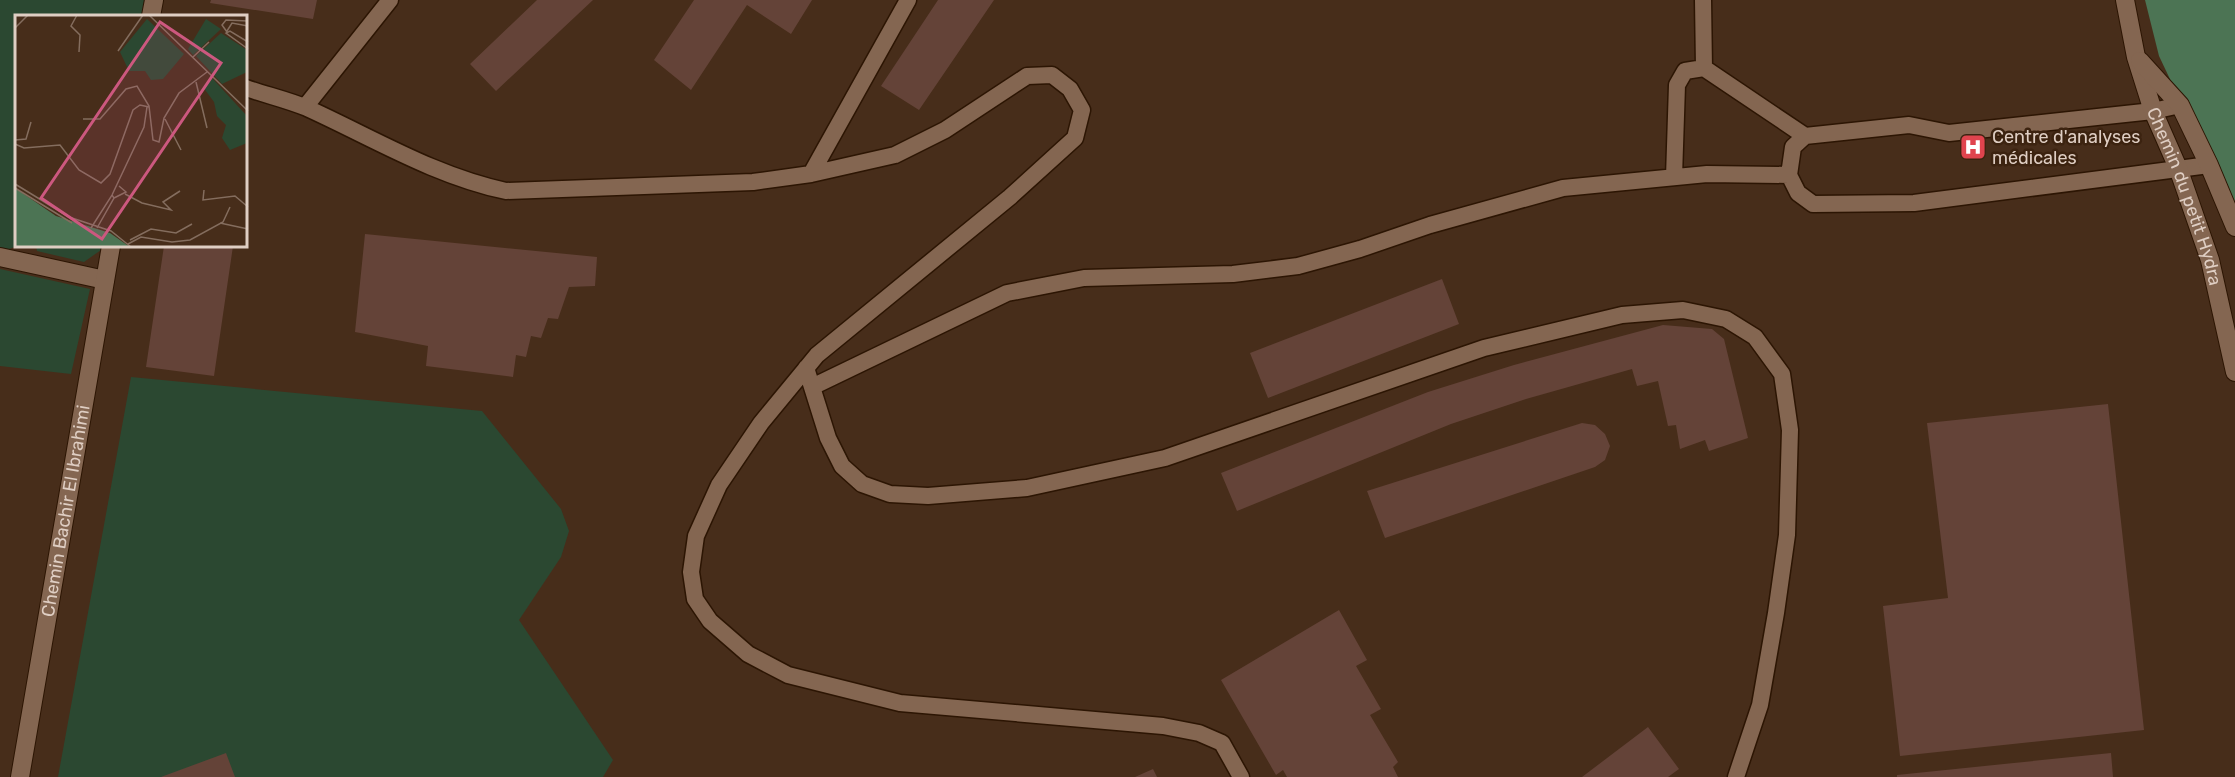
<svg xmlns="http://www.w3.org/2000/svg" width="2235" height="777" viewBox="0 0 2235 777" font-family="Rubik,sans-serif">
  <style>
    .green { fill: #2b4831 }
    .forest { fill: #4c7454 }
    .building { fill: #644338 }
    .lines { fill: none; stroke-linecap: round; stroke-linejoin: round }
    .lane-casing { stroke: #2c1503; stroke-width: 19 }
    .street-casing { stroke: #2c1503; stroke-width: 20 }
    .secondary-casing { stroke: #2c1503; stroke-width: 20 }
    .lane { stroke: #846651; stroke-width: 16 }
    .street { stroke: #846651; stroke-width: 18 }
    .secondary { stroke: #846651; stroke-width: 18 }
    .labels { text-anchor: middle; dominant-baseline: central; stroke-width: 5; stroke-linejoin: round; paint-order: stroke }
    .poi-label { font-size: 18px; fill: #dfcec3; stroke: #3c2310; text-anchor: start }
    .street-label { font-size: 18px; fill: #dfcec3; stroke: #3c2310 }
    .inset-road { fill: none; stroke: #846d5e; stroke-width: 1.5 }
    .view { fill: #cc587f; fill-opacity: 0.15; stroke: #cc587f; stroke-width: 3 }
    .inset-edge { fill: none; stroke: #dfcec3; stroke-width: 3 }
  </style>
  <rect width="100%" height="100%" fill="#472d1a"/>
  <path class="green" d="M0 0H146L143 16H16L17 246 4 251 0 250Z
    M36 246H101V250L84 262 37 251Z
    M0 269 90 289 71 374 0 366Z
    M131 377 482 411 561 509 569 531 561 557 519 620 613 760 603 777H58Z"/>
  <path class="forest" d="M2145 0H2235V216L2159 56Z"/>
  <path class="building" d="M211 0H317L313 19 210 3Z
    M537 0H593L496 91 470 64Z
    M694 0H812L791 34 747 5 691 90 654 60Z
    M938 0H994L919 110 881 86Z
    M365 234 597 257 595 286 569 287 558 319 548 318 541 338 531 336 526 357 516 355 513 377 426 366 428 346 355 332Z
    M164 246H233L214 376 146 367Z
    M1442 279 1459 324 1268 398 1250 353Z
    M1663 325 1712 329 1724 339 1748 438 1709 451 1705 440 1680 449 1676 425 1668 426 1658 381 1637 386 1632 369 1526 399 1451 424 1237 511 1221 473 1428 392 1514 365Z
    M2108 404 2144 730 1900 756 1883 606 1948 598 1927 423Z
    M1582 423 1595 425 1605 434 1610 446 1605 460 1595 467 1385 538 1367 491Z
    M1339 610 1367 660 1356 666 1381 709 1370 715 1398 762 1393 767 1398 777H1287L1283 770 1276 775 1221 680Z
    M1648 727 1679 769 1668 777H1582Z
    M226 753 235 777H161Z
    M2111 753 2113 777H1897V775Z
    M1153 769 1157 777H1135Z"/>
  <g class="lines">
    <defs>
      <path id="lane" d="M1703 0 1704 68
        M246 88C266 95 288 100 307 108 373 138 435 176 506 191L753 182 811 174 895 155 945 130 1027 76 1052 75 1070 89 1082 110 1075 138 1010 197 817 355 761 423 719 485 696 536 691 572 695 599 710 621 748 654 788 675 900 703 1163 726 1199 733 1222 743 1241 777
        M2180 105 2153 111 1949 133 1909 125 1805 136 1793 147 1789 175 1798 193 1813 204 1914 203 2209 165
        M305 107 390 0
        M811 174 908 0
        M1674 177 1677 85 1685 71 1704 68 1805 136
        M806 368 828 438 842 466 862 484 890 494 928 496 1027 488 1165 458 1484 348 1622 315 1683 310 1726 319 1755 337 1782 374 1790 430 1787 535 1776 613 1760 705 1736 777
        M814 386 1007 293 1084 278 1233 274 1298 266 1360 249 1430 225 1563 188 1707 174 1789 175"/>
      <path id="street" d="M0 257 105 280"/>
      <g id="secondary">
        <path id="s1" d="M2125 0 2136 57 2153 111 2178 168 2210 260 2235 372"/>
        <path d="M151 16 154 0"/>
        <path d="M2140 61 2180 105 2209 165 2235 227"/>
        <path id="s2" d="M20 777 111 246"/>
      </g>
    </defs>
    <use href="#lane" class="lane-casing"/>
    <use href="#street" class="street-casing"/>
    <use href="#secondary" class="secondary-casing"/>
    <use href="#lane" class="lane"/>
    <use href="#street" class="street"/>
    <use href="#secondary" class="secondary"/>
  </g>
  <defs>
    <symbol id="hospital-square" viewBox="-11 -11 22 22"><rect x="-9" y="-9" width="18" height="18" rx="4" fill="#e0444e" stroke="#3c2310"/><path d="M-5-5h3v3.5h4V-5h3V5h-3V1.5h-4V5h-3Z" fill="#fff"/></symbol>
  </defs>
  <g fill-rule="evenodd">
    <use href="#hospital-square" x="1958" y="132" width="30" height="30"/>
  </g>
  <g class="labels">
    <g class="poi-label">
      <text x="1992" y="137">Centre d'analyses<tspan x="1992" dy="21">médicales</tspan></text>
    </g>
    <g class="street-label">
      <text stroke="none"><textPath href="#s1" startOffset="206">Chemin du petit Hydra</textPath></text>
      <text stroke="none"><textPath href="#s2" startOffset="270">Chemin Bachir El Ibrahimi</textPath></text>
    </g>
  </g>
  <g transform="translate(15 15)">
    <rect width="232" height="232" fill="#472d1a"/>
    <path d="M132 4 169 39 148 64 136 65 130 56H114L105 37ZM191 4 206 14 178 40 173 34ZM206 18 232 35V57L207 69 181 41ZM197 63 232 101V128L215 135 207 123 211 110 202 101 199 87 188 72Z" fill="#2b4831"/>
    <path d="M0 173 41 201 95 218 115 232H0Z" fill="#4c7454"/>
    <path class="inset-road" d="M62 0 56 11 65 20 64 37M134 0 233 96M0 13 13 0M212 16 217 8 233 11M212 17 207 10 211 5 233 6M233 27 215 16 211 18 233 34M103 36 128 0M178 42 194 27M181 67 192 113M68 104H85L111 74 122 71 134 91 138 125 144 127 149 103 164 78 192 57M150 104 166 135M0 125 11 124 16 107M0 129 9 133 45 130 64 155 86 168 95 159 118 95 125 90 134 92M0 169 54 202 96 216 116 232M0 173 57 208M189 175 188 185 220 181 233 192M110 179 127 188 156 195 148 187 165 176M97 180 129 112 132 92M99 183 111 177 104 171M205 208 233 214M76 213 97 180 99 183 82 213M115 225 136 214 161 218 177 209M113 229 126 222 157 227 175 225 208 207 215 192"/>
    <path class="view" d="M145 7 206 48 87 224 26 183Z"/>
    <rect width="232" height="232" class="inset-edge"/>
  </g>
</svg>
